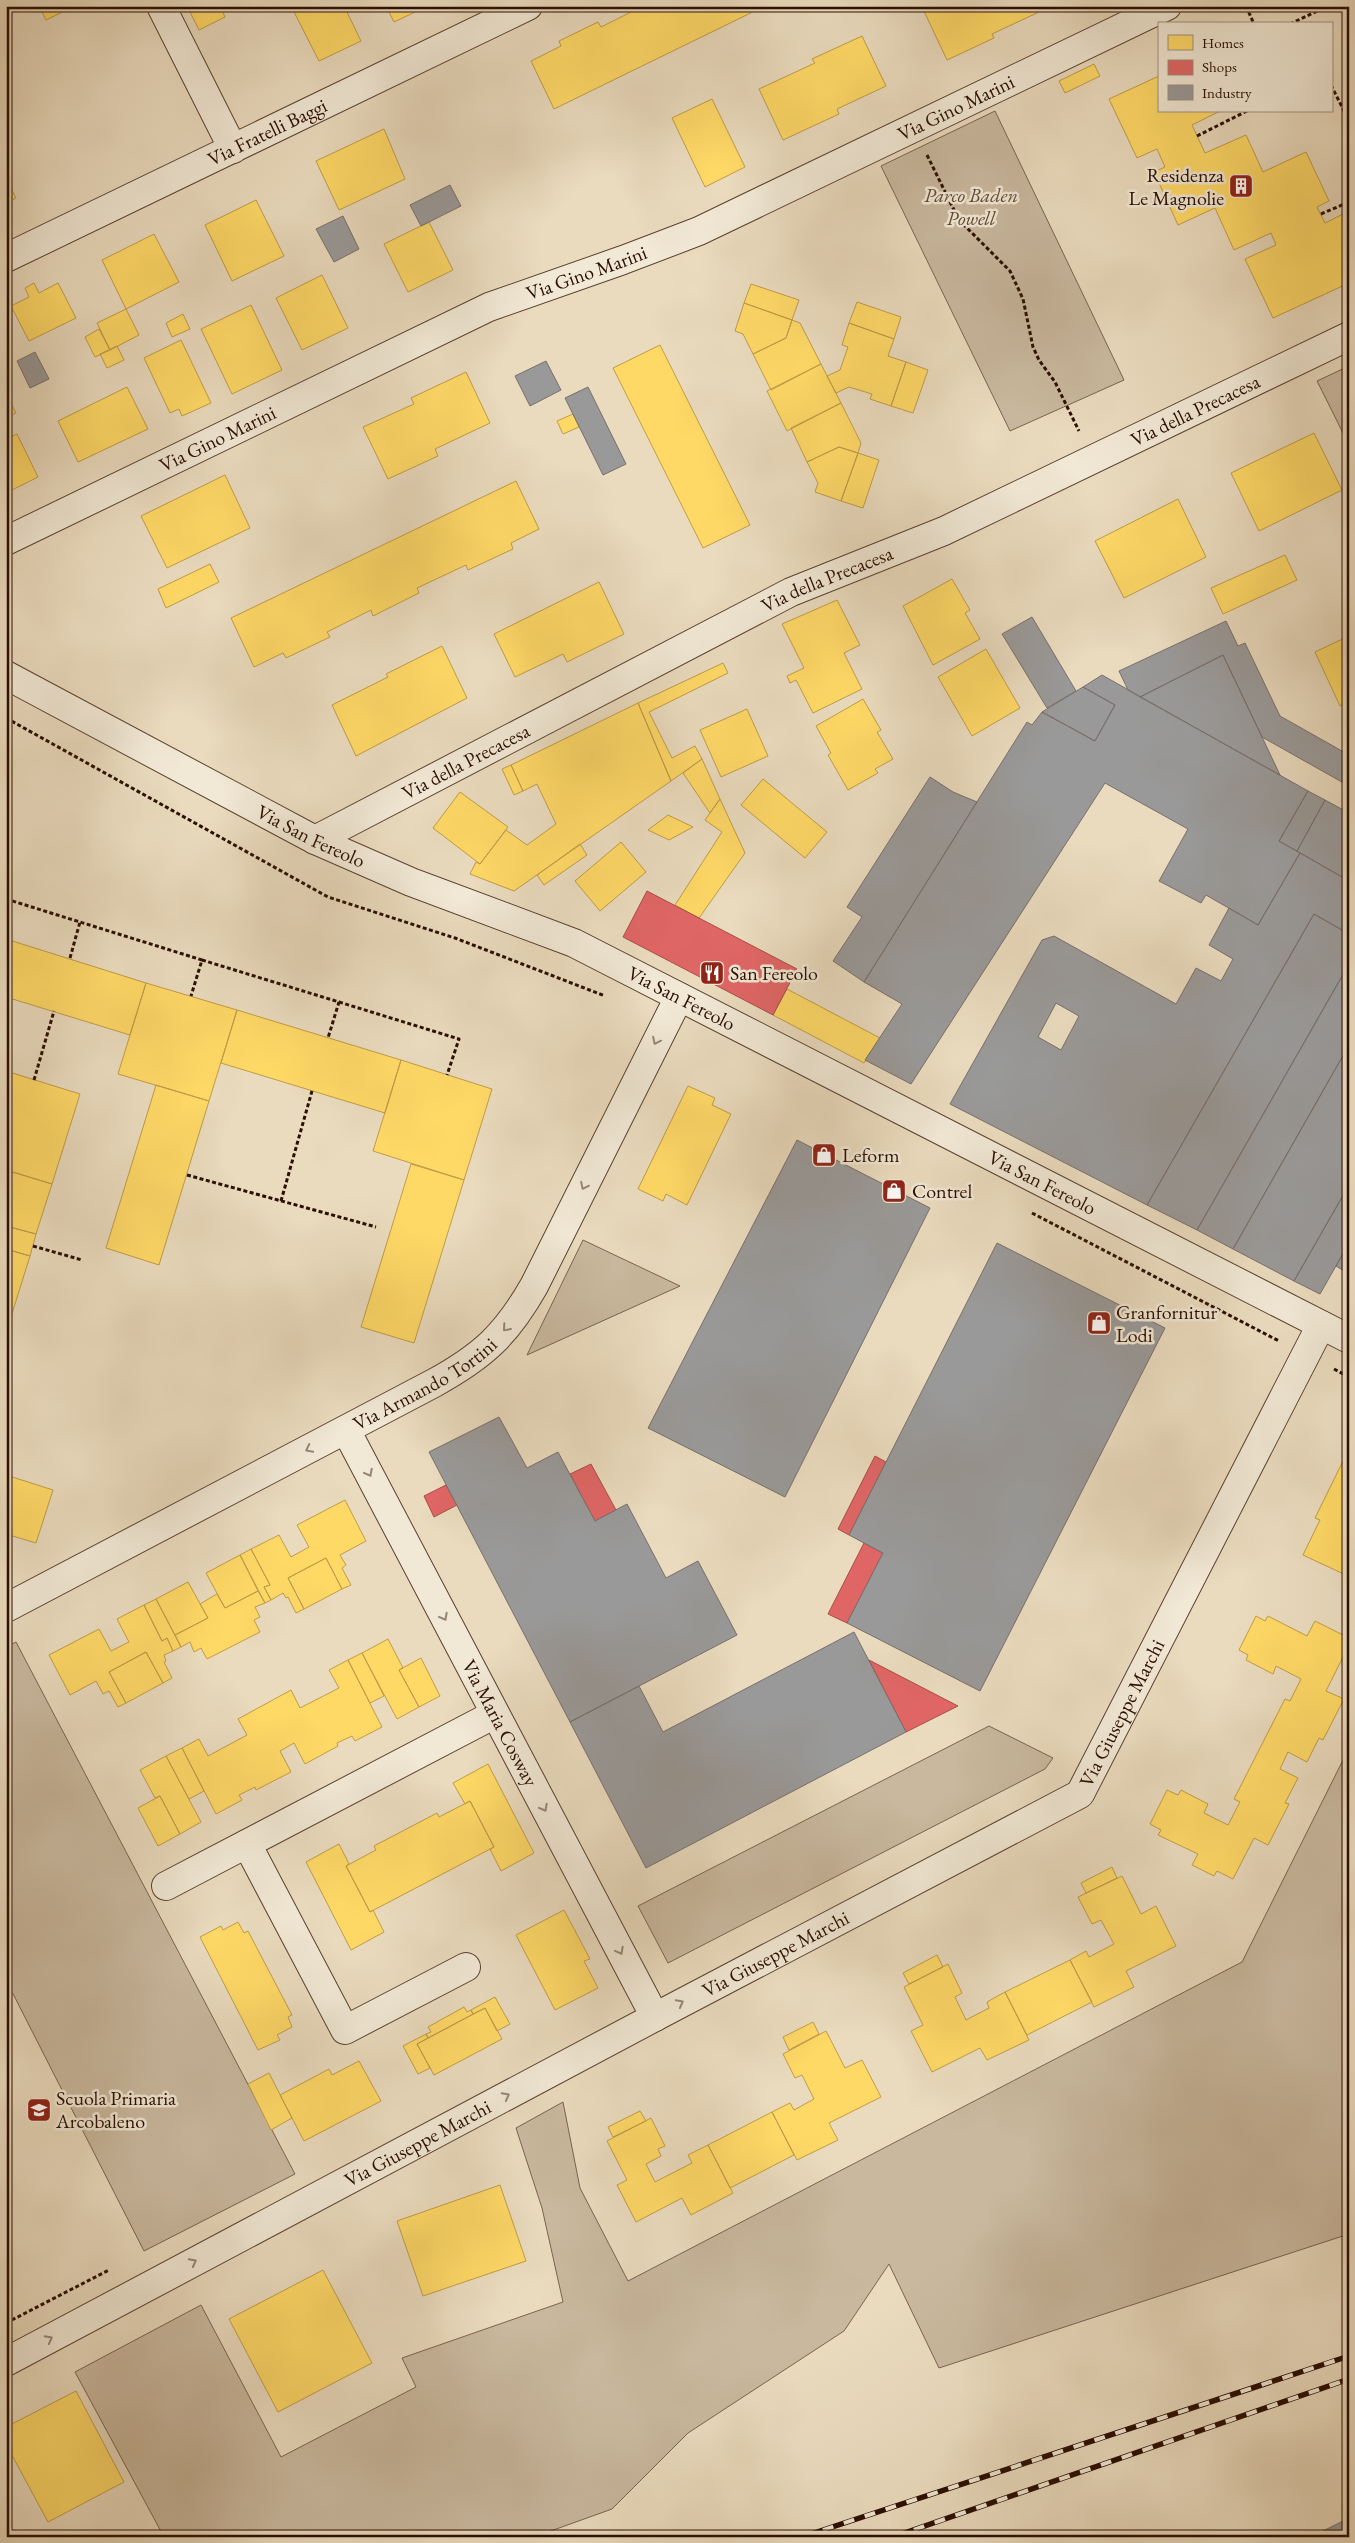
<svg xmlns="http://www.w3.org/2000/svg" width="1355" height="2543" viewBox="0 0 1355 2543" font-family="'EB Garamond',serif">
  <style>
    .green { fill: #c9b89e; stroke: #7a634f }
    .homes { fill: #ffd966; stroke: #bf9c47 }
    .shops { fill: #e06666; stroke: #a94c47 }
    .industry { fill: #999; stroke: #786f6b; fill-rule: evenodd }
    .lines { fill: none; stroke-linecap: round; stroke-linejoin: round }
    .minor-casing { stroke: #5a4130; stroke-width: 30 }
    .path { stroke: #2a0e00; stroke-width: 3; stroke-dasharray: 4 2.5; stroke-linecap: butt }
    .minor { stroke: #f1e8d5; stroke-width: 28 }
    .rail-casing { stroke: #2a0e00; stroke-width: 5.5 }
    .rail { stroke: #f1e8d5; stroke-width: 4; stroke-dasharray: 11; stroke-linecap: butt }
    .oneway { stroke: #978675 }
    .labels { text-anchor: middle; dominant-baseline: central; stroke-width: 5; stroke-linejoin: round; paint-order: stroke }
    .street-label { font-size: 20px; fill: #2a0e00; stroke: #f1e8d5 }
    .poi-label { font-size: 20px; fill: #2a0e00; stroke: #f1e8d5; text-anchor: start }
    .park-label { font-size: 20px; font-style: italic; fill: #624a37; stroke: #f1e8d5 }
  </style>
  <rect width="100%" height="100%" fill="#eadbbe"/>
  <filter id="stains"><feTurbulence type="fractalNoise" baseFrequency=".004" numOctaves="4"/><feColorMatrix values="0 0 0 0 .2 0 0 0 0 .09 0 0 0 0 .02 0 0 0 .5 -.17"/></filter>
  <radialGradient id="worn" r=".72"><stop offset=".6" stop-color="#630" stop-opacity="0"/><stop offset="1" stop-color="#630" stop-opacity=".3"/></radialGradient>
  <path class="green" d="M995 111 1124 380 1010 431 881 166Z
    M1349 366V445L1317 381Z
    M583 1240 680 1286 527 1355Z
    M16 1642 295 2174 144 2251 6 1980V1647Z
    M989 1726 1053 1758 1045 1769 668 1963 638 1906Z
    M1349 1748V2234L939 2368 889 2264 844 2331 688 2433 612 2509 534 2537H164L75 2372 201 2305 281 2457 416 2387 402 2358 563 2302 542 2208 516 2128 563 2102 580 2188 628 2281 1242 1962Z"/>
  <path class="homes" d="M39 6H75L46 20Z
    M187 6H220L225 17 199 30Z
    M291 6H344L361 41 319 61Z
    M386 6H428L394 22Z
    M643 6H765L554 109 531 61 561 46 559 41 598 22 601 27Z
    M929 6H1037L1039 12 992 34 994 38 947 60 923 9Z
    M862 36 886 86 837 109 839 114 783 140 759 89 815 63 812 59Z
    M1094 64 1100 76 1065 93 1059 81Z
    M1159 76V111H1220L1192 125 1205 153 1246 135 1263 172 1306 152 1329 201 1317 207 1325 223 1349 211V283L1273 318 1245 259 1276 245 1271 233 1234 250 1215 208 1178 225 1154 172 1165 167 1157 149 1137 158 1109 99Z
    M712 99 745 167 705 187 672 118Z
    M384 129 405 179 339 210 316 161Z
    M6 179 16 198 6 203Z
    M256 200 284 256 232 281 205 225Z
    M429 222 453 270 408 292 384 244Z
    M154 234 179 282 126 309 102 260Z
    M322 275 348 328 302 350 276 298Z
    M34 283 39 293 58 283 76 318 29 341 11 306 29 297 25 288Z
    M751 284 799 300 792 320 744 303Z
    M857 302 901 317 894 339 849 323Z
    M744 303 792 320 786 338 753 354 743 334 735 331Z
    M251 305 282 370 232 394 201 329Z
    M126 309 139 335 110 350 97 323Z
    M183 314 190 329 172 337 166 323Z
    M792 320 800 323 821 364 771 390 753 354 786 338Z
    M849 323 894 339 888 356 906 362 891 406 870 399 872 394 849 387 836 393 827 376 840 370 848 347 842 345Z
    M99 329 110 350 95 357 85 337Z
    M181 340 211 403 182 416 179 409 170 413 144 358Z
    M660 345 750 525 703 548 613 368Z
    M117 346 124 360 107 368 100 354Z
    M906 362 928 370 913 413 891 406Z
    M821 364 841 403 787 431 767 391Z
    M466 372 490 423 435 449 438 456 388 479 363 427 414 404 411 398Z
    M127 387 148 429 78 462 58 421Z
    M10 401 16 413 10 416 6 403Z
    M841 403 861 443 858 453 839 447 807 462 791 428Z
    M573 414 579 427 563 434 557 421Z
    M1314 433 1342 490 1259 531 1231 473Z
    M17 434 38 477 6 493V439Z
    M839 447 858 453 841 501 815 492 818 483 807 462Z
    M858 453 879 460 863 508 841 501Z
    M225 475 250 528 167 568 141 516Z
    M516 481 539 529 511 543 513 549 468 570 466 565 417 588 419 593 373 616 371 610 327 632 330 637 286 658 283 653 254 667 231 618Z
    M1178 499 1206 557 1124 598 1095 541Z
    M1285 555 1297 580 1223 614 1211 588Z
    M210 564 219 582 166 608 158 589Z
    M952 579 970 610 965 613 980 639 933 665 903 606Z
    M599 582 624 634 567 662 563 654 515 677 494 634Z
    M837 600 860 645 844 653 862 689 813 713 796 680 790 683 787 676 804 668 782 624Z
    M1349 636V702L1340 706 1315 652Z
    M442 646 467 698 356 756 332 705 388 677 386 674Z
    M986 649 1020 708 972 736 938 677Z
    M723 663 728 673 649 712 672 758 695 746 702 759 671 781 638 703Z
    M863 699 881 730 877 732 893 759 875 769 878 773 848 790 828 755 831 753 816 726Z
    M638 703 671 781 514 891 470 874 476 862 480 864 506 830 527 845 556 824 537 784 523 791 511 765Z
    M747 709 768 756 721 777 700 730Z
    M702 759 720 799 710 813 683 773Z
    M511 765 523 791 514 795 502 769Z
    M763 779 827 832 805 858 741 805Z
    M460 792 508 827 480 864 433 828Z
    M720 799 745 853 699 918 675 905 722 832 705 820Z
    M668 815 693 827 669 840 648 830Z
    M621 842 646 872 600 911 575 881Z
    M580 844 587 855 544 885 537 875Z
    M6 939 146 983 130 1035 6 997Z
    M146 983 237 1010 209 1101 118 1074Z
    M787 989 880 1038 864 1063 773 1015Z
    M237 1010 401 1060 385 1113 221 1063Z
    M401 1060 492 1089 464 1180 373 1151Z
    M6 1071 80 1094 52 1184 6 1170Z
    M156 1085 209 1101 159 1265 106 1248Z
    M688 1086 715 1098 712 1105 731 1114 687 1205 666 1194 663 1201 638 1189Z
    M411 1164 464 1180 414 1343 361 1327Z
    M6 1170 52 1184 36 1234 6 1226Z
    M6 1226 36 1234 30 1256 6 1249Z
    M6 1249 30 1256 6 1333Z
    M1344 1459 1349 1462 1348 1576 1303 1555 1320 1520 1315 1518Z
    M6 1475 53 1490 36 1543 6 1534Z
    M345 1500 366 1541 340 1555 346 1565 342 1568 351 1585 342 1589 326 1558 288 1578 304 1609 296 1613 288 1597 286 1598 283 1593 271 1600 264 1587 270 1585 251 1549 279 1535 291 1557 309 1547 297 1525Z
    M251 1549 270 1585 264 1587 271 1600 265 1603 240 1555Z
    M240 1555 258 1591 225 1608 206 1573Z
    M326 1558 342 1589 304 1609 288 1578Z
    M188 1582 208 1618 175 1635 156 1599Z
    M258 1591 265 1603 255 1607 260 1617 254 1620 260 1632 207 1659 201 1648 194 1652 190 1642 181 1647 175 1635 208 1618 200 1604 217 1594 225 1608Z
    M156 1599 181 1647 173 1651 167 1638 162 1641 144 1605Z
    M144 1605 162 1641 167 1638 173 1651 164 1655 166 1661 164 1662 172 1678 163 1683 146 1652 109 1672 126 1703 118 1707 109 1691 103 1694 96 1681 70 1695 49 1655 99 1629 111 1651 129 1642 117 1619Z
    M1256 1616 1265 1621 1268 1616 1307 1636 1315 1621 1349 1638V1645L1326 1691 1344 1699 1323 1740 1319 1738 1307 1762 1288 1752 1280 1769 1298 1778 1285 1803 1289 1804 1268 1845 1254 1838 1233 1879 1217 1871 1214 1876 1192 1865 1198 1854 1158 1835 1161 1830 1150 1824 1167 1790 1178 1795 1181 1790 1208 1804 1204 1813 1228 1825 1240 1802 1234 1799 1285 1699 1290 1701 1301 1679 1276 1666 1273 1674 1246 1660 1248 1655 1239 1650Z
    M388 1639 403 1668 399 1670 419 1707 397 1719 362 1653Z
    M146 1652 163 1683 126 1703 109 1672Z
    M362 1653 384 1696 370 1703 348 1660Z
    M421 1658 440 1696 419 1707 399 1670Z
    M348 1660 382 1727 355 1741 352 1736 337 1743 338 1746 305 1764 294 1743 280 1751 291 1772 256 1790 255 1787 239 1795 242 1800 216 1814 182 1748 199 1739 208 1756 247 1735 238 1719 291 1690 300 1708 339 1688 329 1670Z
    M182 1748 204 1791 189 1799 166 1756Z
    M166 1756 201 1822 180 1834 160 1796 155 1798 140 1770Z
    M488 1764 534 1853 501 1871 490 1849 494 1847 470 1801 465 1804 453 1783Z
    M160 1796 180 1834 158 1846 138 1808Z
    M470 1801 494 1847 370 1912 346 1866 376 1850 374 1846 437 1813 439 1817Z
    M339 1844 349 1864 346 1866 370 1912 373 1910 384 1932 351 1950 306 1862Z
    M1112 1867 1117 1878 1086 1893 1081 1883Z
    M1122 1876 1141 1914 1156 1906 1176 1946 1126 1971 1134 1987 1094 2007 1070 1960 1086 1951 1089 1957 1114 1944 1101 1920 1092 1924 1078 1897Z
    M564 1910 590 1959 584 1961 598 1988 555 2010 516 1935Z
    M238 1922 244 1933 248 1931 292 2015 288 2017 292 2027 277 2035 280 2040 258 2050 200 1937 221 1926 223 1930Z
    M937 1955 943 1967 909 1984 903 1973Z
    M1070 1960 1092 2002 1027 2035 1005 1992Z
    M948 1964 962 1993 955 1997 966 2020 989 2008 987 2002 1005 1992 1029 2040 987 2060 980 2048 932 2072 911 2031 923 2025 904 1987Z
    M495 1997 510 2024 497 2031 485 2008 473 2014 471 2010Z
    M464 2007 467 2012 471 2010 473 2014 428 2038 426 2034 431 2032 428 2027Z
    M485 2008 502 2039 434 2075 417 2044Z
    M813 2022 819 2034 789 2050 783 2037Z
    M826 2031 845 2068 862 2060 881 2097 829 2123 838 2140 797 2160 772 2112 790 2103 794 2110 814 2099 802 2075 795 2078 783 2054Z
    M426 2034 428 2038 417 2044 430 2068 418 2074 403 2046Z
    M359 2061 381 2101 304 2141 280 2095 329 2069 332 2075Z
    M269 2073 292 2118 271 2130 248 2084Z
    M640 2111 646 2121 613 2137 608 2127Z
    M772 2112 794 2155 730 2188 708 2145Z
    M651 2118 665 2146 658 2149 661 2156 646 2164 655 2182 692 2163 688 2155 708 2145 733 2193 691 2215 682 2198 636 2222 617 2185 627 2180 607 2141Z
    M500 2185 526 2261 423 2296 397 2221Z
    M323 2270 372 2363 278 2412 229 2319Z
    M76 2391 124 2482 48 2522 6 2444V2427Z"/>
  <path class="shops" d="M647 891 797 969 773 1015 623 937Z
    M875 1456 886 1462 849 1535 838 1529Z
    M591 1464 616 1510 595 1521 570 1474Z
    M446 1485 457 1505 434 1517 424 1496Z
    M864 1543 883 1553 847 1623 828 1614Z
    M869 1660 958 1706 906 1732Z"/>
  <path class="industry" d="M450 185 461 206 421 226 410 205Z
    M343 216 359 249 334 262 316 229Z
    M35 352 49 379 30 388 17 361Z
    M546 361 561 390 530 406 515 376Z
    M588 387 626 464 603 475 565 398Z
    M1032 617 1076 691 1047 708 1002 634Z
    M1226 621 1238 646 1245 643 1280 716 1349 755V786L1262 737 1223 655 1140 697 1128 690 1119 671Z
    M1223 655 1262 737 1280 775 1140 697Z
    M1102 675 1308 791 1279 841 1300 853 1258 925 1206 895 1201 903 1159 881 1188 829 1105 783 911 1084 865 1060 902 1004 864 982 1027 722 1032 725 1042 712 1095 741 1115 705 1083 687Z
    M1083 687 1115 705 1095 741 1042 712Z
    M930 777 953 792 977 802 864 982 833 961 862 917 847 907Z
    M1308 791 1325 800 1297 851 1279 841Z
    M1325 800 1349 813V881L1297 851Z
    M1300 853 1349 881V934L1314 914 1147 1205 950 1104 1042 940 1054 936 1176 1004 1196 968 1221 981 1233 959 1209 945 1229 908 1258 925ZM1056 1003 1079 1016 1061 1050 1038 1037Z
    M1314 914 1349 934V964L1197 1230 1147 1205Z
    M1349 964V1045L1233 1249 1197 1230Z
    M1349 1045V1185L1294 1281 1233 1249Z
    M797 1140 930 1208 785 1497 648 1428Z
    M1349 1185V1243L1320 1294 1294 1281Z
    M997 1243 1165 1328 980 1691 847 1623 883 1553 849 1535Z
    M1349 1243V1274L1336 1266Z
    M499 1417 527 1468 558 1452 595 1521 627 1504 666 1578 698 1561 737 1635 570 1722 429 1452Z
    M854 1632 906 1732 646 1868 570 1722 639 1686 663 1732Z
    M1349 2518V2537H1311Z"/>
  <g class="lines">
    <defs>
      <g id="minor">
        <path d="M161 6 233 149"/>
        <path id="s1" d="M6 258 528 6"/>
        <path id="s2" d="M6 541 489 307 623 260 699 231 1167 6"/>
        <path id="s3" d="M6 675 315 840 411 882 574 943 1349 1339"/>
        <path id="s4" d="M315 840 791 592 944 531 1349 336"/>
        <path id="s5" d="M346 1430 655 2017"/>
        <path id="s6" d="M6 1608 434 1383C483 1356 506 1335 534 1286L679 997"/>
        <path d="M247 1844 345 2030 466 1967"/>
        <path d="M166 1886 495 1714"/>
        <path id="s7" d="M6 2362 655 2017 1080 1794 1321 1325"/>
      </g>
    </defs>
    <use href="#minor" class="minor-casing"/>
    <path class="path" d="M1246 6 1254 24
      M1290 24 1328 6
      M1331 85 1349 121
      M1344 112 1349 110
      M1197 136 1247 111
      M927 155 954 210 965 226 1010 271 1023 299 1033 347 1039 360 1055 382 1079 431
      M1321 214 1349 202
      M6 718 328 897 455 938 605 996
      M6 899 202 960 191 996
      M70 958 80 922
      M202 960 339 1002 328 1038
      M339 1002 459 1039 447 1075
      M34 1080 54 1011
      M187 1175 376 1227
      M281 1201 312 1091
      M1032 1213 1279 1341
      M33 1246 82 1260
      M1334 1369 1349 1377
      M6 2323 109 2270"/>
    <use href="#minor" class="minor"/>
    <defs>
      <path id="rail" d="M802 2537 1349 2356
        M893 2537 1349 2379"/>
    </defs>
    <use href="#rail" class="rail-casing"/>
    <use href="#rail" class="rail"/>
  </g>
  <defs><path id="oneway-chevron" d="M-2-3.5L2.5 0L-2 3.5" fill="none" stroke-width="1.6" stroke-linecap="round" stroke-linejoin="round" transform="scale(1.25)"/></defs>
  <g class="oneway">
    <use href="#oneway-chevron" transform="translate(656 1041) rotate(116)"/>
    <use href="#oneway-chevron" transform="translate(584 1186) rotate(116)"/>
    <use href="#oneway-chevron" transform="translate(506 1328) rotate(131)"/>
    <use href="#oneway-chevron" transform="translate(309 1449) rotate(153)"/>
    <use href="#oneway-chevron" transform="translate(369 1473) rotate(62)"/>
    <use href="#oneway-chevron" transform="translate(444 1617) rotate(62)"/>
    <use href="#oneway-chevron" transform="translate(544 1808) rotate(62)"/>
    <use href="#oneway-chevron" transform="translate(620 1951) rotate(62)"/>
    <use href="#oneway-chevron" transform="translate(680 2003) rotate(-28)"/>
    <use href="#oneway-chevron" transform="translate(506 2096) rotate(-28)"/>
    <use href="#oneway-chevron" transform="translate(193 2262) rotate(-28)"/>
    <use href="#oneway-chevron" transform="translate(49 2339) rotate(-28)"/>
  </g>
  <defs>
    <symbol id="building-square" viewBox="-11 -11 22 22"><rect x="-9" y="-9" width="18" height="18" rx="4" fill="#8f2418" stroke="#f1e8d5"/><path d="M-4-6H4V6H1V3H-1V6H-4ZM-2.5-4.3h1.7v1.8h-1.7ZM.8-4.3h1.7v1.8H.8ZM-2.5-1h1.7V.8h-1.7ZM.8-1h1.7V.8H.8Z" fill="#fff"/></symbol>
    <symbol id="restaurant-square" viewBox="-11 -11 22 22"><rect x="-9" y="-9" width="18" height="18" rx="4" fill="#8f2418" stroke="#f1e8d5"/><path d="M-5-6h1v4h1v-4h1v4h1v-4h1v5L-1.5 .5V6h-2V.5L-5-1ZM5-6V6H3V1.5H1.5Q1.5-4 5-6Z" fill="#fff"/></symbol>
    <symbol id="shop-square" viewBox="-11 -11 22 22"><rect x="-9" y="-9" width="18" height="18" rx="4" fill="#8f2418" stroke="#f1e8d5"/><path d="M-5-2.5h2.3a2.7 3.5 0 0 1 5.4 0H5L5.5 6h-11ZM-1.5-2.5h3a1.5 2.3 0 0 0-3 0Z" fill="#fff"/></symbol>
    <symbol id="school-square" viewBox="-11 -11 22 22"><rect x="-9" y="-9" width="18" height="18" rx="4" fill="#8f2418" stroke="#f1e8d5"/><path d="M0-5L7-2L0 1L-7-2ZM-4 1L0 2.5L4 1V4Q0 6-4 4Z" fill="#fff"/></symbol>
  </defs>
  <g fill-rule="evenodd">
    <use href="#building-square" x="1227" y="172" width="28" height="28"/>
    <use href="#restaurant-square" x="698" y="959" width="28" height="28"/>
    <use href="#shop-square" x="810" y="1141" width="28" height="28"/>
    <use href="#shop-square" x="880" y="1177" width="28" height="28"/>
    <use href="#shop-square" x="1085" y="1309" width="28" height="28"/>
    <use href="#school-square" x="25" y="2096" width="28" height="28"/>
  </g>
  <g class="labels">
    <g class="street-label">
      <text stroke="none"><textPath href="#s2" startOffset="1045">Via Gino Marini</textPath></text>
      <text stroke="none"><textPath href="#s1" startOffset="290">Via Fratelli Baggi</textPath></text>
      <text stroke="none"><textPath href="#s2" startOffset="640">Via Gino Marini</textPath></text>
      <text stroke="none"><textPath href="#s4" startOffset="980">Via della Precacesa</textPath></text>
      <text stroke="none"><textPath href="#s2" startOffset="235">Via Gino Marini</textPath></text>
      <text stroke="none"><textPath href="#s4" startOffset="575">Via della Precacesa</textPath></text>
      <text stroke="none"><textPath href="#s4" startOffset="170">Via della Precacesa</textPath></text>
      <text stroke="none"><textPath href="#s3" startOffset="345">Via San Fereolo</textPath></text>
      <text stroke="none"><textPath href="#s3" startOffset="750">Via San Fereolo</textPath></text>
      <text stroke="none"><textPath href="#s3" startOffset="1155">Via San Fereolo</textPath></text>
      <text stroke="none"><textPath href="#s6" startOffset="475">Via Armando Tortini</textPath></text>
      <text stroke="none"><textPath href="#s7" startOffset="1306">Via Giuseppe Marchi</textPath></text>
      <text stroke="none"><textPath href="#s5" startOffset="331">Via Maria Cosway</textPath></text>
      <text stroke="none"><textPath href="#s7" startOffset="871">Via Giuseppe Marchi</textPath></text>
      <text stroke="none"><textPath href="#s7" startOffset="466">Via Giuseppe Marchi</textPath></text>
    </g>
    <g class="poi-label">
      <text x="1224" y="175" text-anchor="end">Residenza<tspan x="1224" dy="23">Le Magnolie</tspan></text>
      <text x="730" y="973">San Fereolo</text>
      <text x="842" y="1155">Leform</text>
      <text x="912" y="1191">Contrel</text>
      <text x="1116" y="1312">Granfornitur<tspan x="1116" dy="23">Lodi</tspan></text>
      <text x="56" y="2098">Scuola Primaria<tspan x="56" dy="23">Arcobaleno</tspan></text>
    </g>
    <g class="park-label">
      <text x="971" y="195">Parco Baden<tspan x="971" dy="23">Powell</tspan></text>
    </g>
  </g>
  <rect width="1355" height="2543" fill="none" stroke="#eadbbe" stroke-width="25"/>
  <rect x="8" y="8" width="1340" height="2528" fill="none" stroke="#2a0e00" stroke-width="2.5"/>
  <rect x="12" y="12" width="1330" height="2518" fill="none" stroke="#2a0e00"/>
  <rect x="1158" y="22" width="175" height="90" fill="#f1e8d5" stroke="#a19180"/>
  <rect x="1168" y="35" width="25" height="15" fill="#ffd966" stroke="#a19180"/>
  <text x="1202" y="48" font-size="15" fill="#2a0e00">Homes</text>
  <rect x="1168" y="60" width="25" height="15" fill="#e06666" stroke="#a19180"/>
  <text x="1202" y="72" font-size="15" fill="#2a0e00">Shops</text>
  <rect x="1168" y="85" width="25" height="15" fill="#999999" stroke="#a19180"/>
  <text x="1202" y="98" font-size="15" fill="#2a0e00">Industry</text>
  <rect width="100%" height="100%" filter="url(#stains)"/>
  <rect width="100%" height="100%" fill="url(#worn)"/>
</svg>
